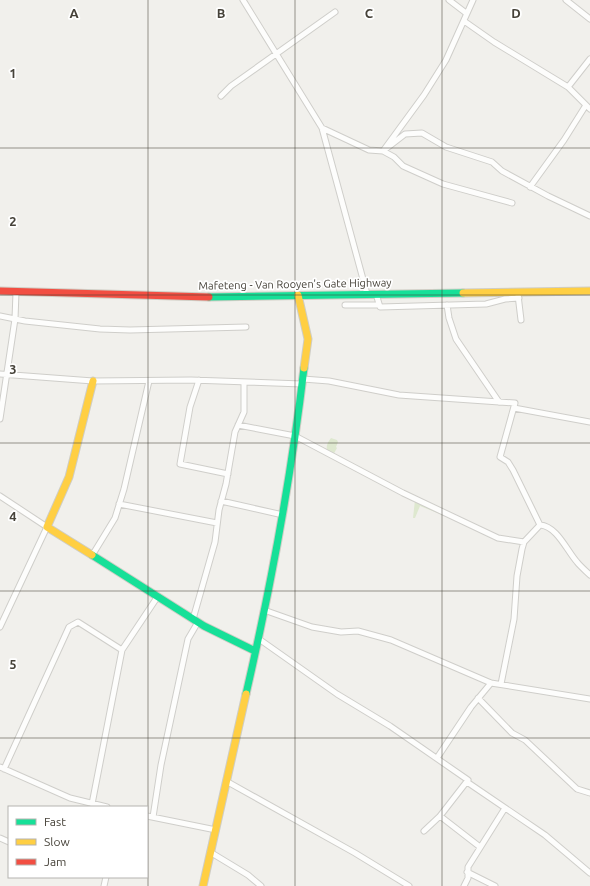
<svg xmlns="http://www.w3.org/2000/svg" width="590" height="886" viewBox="0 0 590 886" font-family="Ubuntu,sans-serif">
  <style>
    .green { fill: #dee8cf }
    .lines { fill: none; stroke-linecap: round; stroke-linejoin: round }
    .street-casing { stroke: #cfceca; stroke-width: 7 }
    .fast-casing { stroke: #cfcdc4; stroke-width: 9 }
    .slow-casing { stroke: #cfcdc4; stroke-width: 9 }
    .jam-casing { stroke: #cfcdc4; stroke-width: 9 }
    .street { stroke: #fdfdfc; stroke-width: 5 }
    .fast { stroke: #16e098; stroke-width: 7 }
    .slow { stroke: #ffcf43; stroke-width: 7 }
    .jam { stroke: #f24e42; stroke-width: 7 }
    .grid { fill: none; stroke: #464239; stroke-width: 1; stroke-opacity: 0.55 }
    .labels { text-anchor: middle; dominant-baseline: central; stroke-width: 3.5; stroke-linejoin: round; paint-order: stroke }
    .street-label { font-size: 11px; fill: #464239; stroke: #fff }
    .grid-label { font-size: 13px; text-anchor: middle; font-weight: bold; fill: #464239; stroke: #fff; stroke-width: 3.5; stroke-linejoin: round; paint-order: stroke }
  </style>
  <rect width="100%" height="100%" fill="#f1f0ec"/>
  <path class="green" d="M331 438 337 440 338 442 336 447 337 448 332 457 327 453C326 446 327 443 331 438Z
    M415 500 451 515 450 518 420 506 415 518H413Z"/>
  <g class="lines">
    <defs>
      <path id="street" d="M243 0 322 128 367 294
        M449 0 466 13
        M473 0 446 60 424 95 383 151 394 157 403 166 443 184 512 203
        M566 0 590 19
        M464 21 494 42 568 87 590 109
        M568 87 590 59
        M221 96 231 86 335 12
        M322 128 369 150 383 151 405 134 422 133 446 147 492 162 502 171 548 196 590 216
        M530 187 564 140 586 105
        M376 294 380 307 486 304 505 299 519 298
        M518 295 521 320
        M345 305H379
        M447 305 449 318 456 339 499 402
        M0 316 25 321 100 329 130 330 246 327
        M0 374 93 381 191 380 302 384
        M303 379 329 381 399 395 515 403 500 457 508 462 513 470 540 525
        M199 380 190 407 180 464 228 474
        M514 408 590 422
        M0 419 15 319 16 292
        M238 425 295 436 403 493 498 538 524 542
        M0 496 47 527 0 627
        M221 501 283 515
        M119 504 217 523
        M540 525C557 526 567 551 577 562 581 567 586 571 590 575
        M93 554 115 518 124 489 149 381
        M264 610 312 627 341 632 358 631 391 640 491 683 590 699
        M193 619 215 542 219 510 226 484 235 432 244 412V382
        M259 639 337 694 390 726 468 780 440 816 424 831
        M501 684 514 619 517 576 522 549 524 542 540 525
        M478 698 512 733 525 740 577 789 590 793
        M437 758 471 707 491 683
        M0 767 70 798 107 807
        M4 769 69 627 78 622 122 650
        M226 781 355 853 409 886
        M467 782 545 835 590 873
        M92 804 122 650 158 596
        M147 816 216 830
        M440 816 480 847
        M153 817 161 765 188 639 198 622
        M0 838 9 842
        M210 852 248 875 261 886
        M467 872 495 886
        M104 886 106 877
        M464 886 468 878V867L505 808"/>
      <path id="fast" d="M209 297 463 293
        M92 555 204 626 255 651
        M246 694C271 586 291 478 304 368"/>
      <path id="slow" d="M463 293 590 291
        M298 295 308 339 304 368
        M92 555 47 527 69 477 93 381
        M203 886 246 694"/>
      <path id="jam" d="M0 291 209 297"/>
    </defs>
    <use href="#street" class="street-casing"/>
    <use href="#fast" class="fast-casing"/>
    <use href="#slow" class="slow-casing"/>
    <use href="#jam" class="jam-casing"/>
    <use href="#street" class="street"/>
    <use href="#fast" class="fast"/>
    <use href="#slow" class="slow"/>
    <use href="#jam" class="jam"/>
  </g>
  <path class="grid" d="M148 0V886M295 0V886M442 0V886M0 148H590M0 295H590M0 443H590M0 591H590M0 738H590"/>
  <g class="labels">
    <g class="street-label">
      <text transform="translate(295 284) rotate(-1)">Mafeteng - Van Rooyen's Gate Highway</text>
    </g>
  </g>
  <g class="grid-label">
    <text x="74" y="18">A</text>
    <text x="221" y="18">B</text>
    <text x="369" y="18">C</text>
    <text x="516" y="18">D</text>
    <text x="13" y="78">1</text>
    <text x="13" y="226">2</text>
    <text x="13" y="374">3</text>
    <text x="13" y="521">4</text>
    <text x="13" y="669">5</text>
  </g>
  <rect x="8" y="806" width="140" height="72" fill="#ffffff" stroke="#b5b3b0"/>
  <rect x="16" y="819" width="20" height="6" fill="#16e098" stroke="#b5b3b0"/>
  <text x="44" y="826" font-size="12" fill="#464239">Fast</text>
  <rect x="16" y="839" width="20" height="6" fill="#ffcf43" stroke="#b5b3b0"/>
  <text x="44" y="846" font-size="12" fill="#464239">Slow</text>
  <rect x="16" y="859" width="20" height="6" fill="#f24e42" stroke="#b5b3b0"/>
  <text x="44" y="866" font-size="12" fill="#464239">Jam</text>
</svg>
